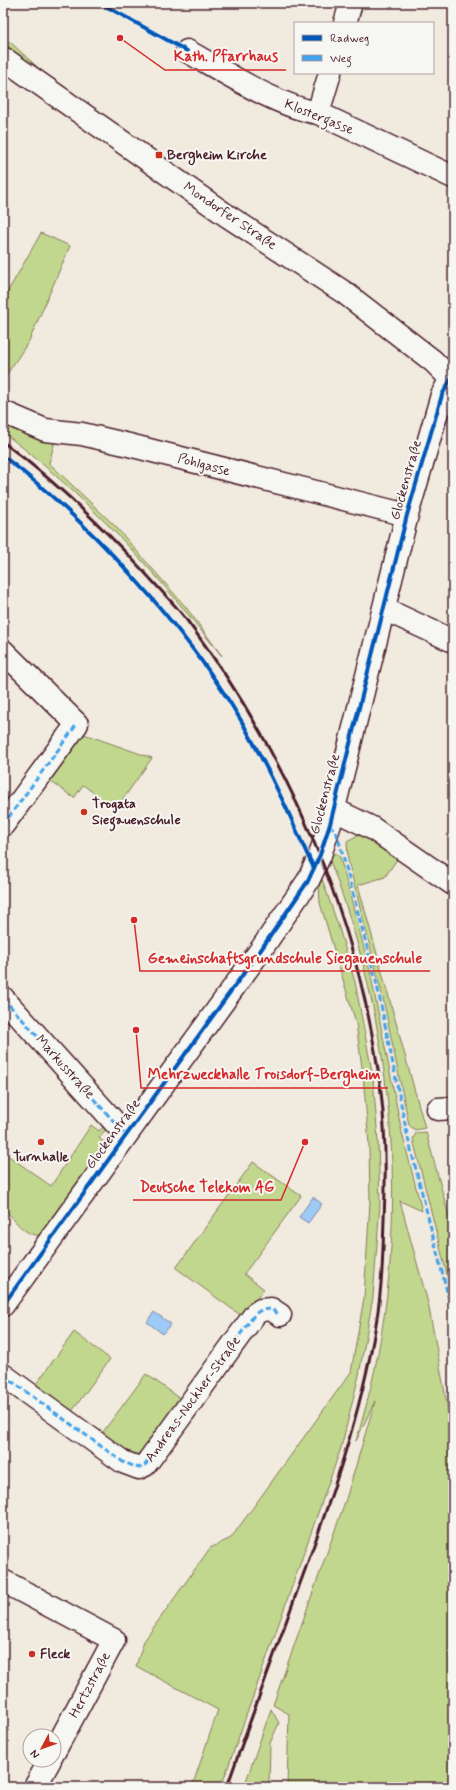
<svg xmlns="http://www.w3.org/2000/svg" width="456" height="1790" viewBox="0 0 456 1790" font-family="Mynerve,sans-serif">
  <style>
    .green { fill: #c1d78d; stroke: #867b5c }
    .water { fill: #9ecaf8; stroke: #7c86a6 }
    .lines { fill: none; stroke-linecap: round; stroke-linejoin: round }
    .minor-casing { stroke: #4a1f2b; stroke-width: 25 }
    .minor { stroke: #f6f6f2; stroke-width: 22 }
    .rail { stroke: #4a1f2b; stroke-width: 3 }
    .quiet { stroke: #40a2eb; stroke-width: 3; stroke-dasharray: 6 3; stroke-linecap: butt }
    .cycleway-casing { stroke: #f6f6f2; stroke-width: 6 }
    .cycleway { stroke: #0057b8; stroke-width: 4 }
    .poi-dot { fill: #c8321e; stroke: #f6f6f2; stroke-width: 1.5 }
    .labels { text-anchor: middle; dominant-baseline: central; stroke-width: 4; stroke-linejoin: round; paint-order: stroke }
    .street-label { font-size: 14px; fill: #4a1f2b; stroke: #f6f6f2 }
    .poi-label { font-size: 14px; font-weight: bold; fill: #4a1f2b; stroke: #f6f6f2; text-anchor: start }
    .leader { fill: none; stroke: #d62828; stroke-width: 1.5 }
    .callout-dot { fill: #d62828; stroke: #f6f6f2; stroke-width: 1.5 }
    .callout-label { font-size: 15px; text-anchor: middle; font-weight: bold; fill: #d62828; stroke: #f6f6f2; stroke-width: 4; stroke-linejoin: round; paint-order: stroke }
  </style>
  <rect width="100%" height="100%" fill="#f1eade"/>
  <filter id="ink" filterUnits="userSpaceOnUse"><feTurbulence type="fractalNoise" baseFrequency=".025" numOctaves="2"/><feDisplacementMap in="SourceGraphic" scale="8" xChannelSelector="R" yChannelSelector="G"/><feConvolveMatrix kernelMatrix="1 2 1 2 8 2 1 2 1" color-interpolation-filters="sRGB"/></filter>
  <g filter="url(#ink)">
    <path class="green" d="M3 39 10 42 45 74 67 90 68 96 3 47Z
      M41 233 70 246 29 341 3 380V300Z
      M3 421 55 441 49 463 115 526 185 606 222 656C201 631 181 605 160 581 113 527 60 476 3 432Z
      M84 734 152 758 116 809 83 785 74 798 50 781Z
      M358 835 365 836 398 858 385 877 358 885 425 1128 415 1130 409 1125 383 998 348 860 347 841Z
      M336 853 340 857 370 971 402 1133 422 1211 400 1201 428 1303 452 1431 453 1787H287L289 1714 273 1705 346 1499 375 1401 356 1441C415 1253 400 1043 330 861L333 854Z
      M322 879 339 928 355 982 373 1077 378 1142 380 1204 373 1297 359 1375 341 1448 221 1787H192L218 1710 136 1666 144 1641 210 1548 231 1538 351 1372 364 1298 370 1202 369 1144 363 1075 356 1023 320 903 319 885Z
      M91 1125 99 1131 103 1127 106 1129 99 1138 104 1142 109 1137 111 1138 42 1235C25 1238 13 1218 3 1207V1152L51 1186Z
      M426 1132 453 1231V1299L413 1139 416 1133Z
      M253 1162 301 1196 244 1274 264 1289 243 1317 176 1268Z
      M74 1332 110 1359 70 1414 34 1387Z
      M146 1374 184 1401 144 1456 134 1459 100 1436Z
      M271 1709 279 1723 270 1743 269 1787H244Z"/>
    <path class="water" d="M313 1197 322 1204 308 1223 299 1217Z
      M154 1312 171 1324 163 1334 147 1322Z"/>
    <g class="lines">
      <defs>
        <path id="minor" d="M345 23 351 3
          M187 51C225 72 276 106 318 113L453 177
          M3 58 226 215 345 293 433 361 453 381
          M318 113 330 73
          M3 412 45 430 82 434 129 445 407 515
          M384 609 453 641
          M3 651 77 724 3 825
          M333 809 372 828 453 884
          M3 998 126 1135
          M438 1109 453 1108
          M3 1305 260 951 308 881 320 855 330 824 407 515 442 395 451 379 453 370
          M3 1375 123 1462 139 1468 145 1465 149 1460 255 1314 261 1310 271 1309 280 1315
          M3 1581 114 1640 54 1752
          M35 1787 50 1760"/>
      </defs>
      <use href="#minor" class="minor-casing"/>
      <use href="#minor" class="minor"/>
      <path class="rail" d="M3 442C55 481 102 526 146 574 159 589 174 603 186 619 289 756 360 921 381 1092 386 1134 386 1177 384 1219 383 1254 382 1289 376 1324 361 1415 330 1502 298 1589 274 1655 250 1721 227 1787"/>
      <path class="quiet" d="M330 824 337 835 342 852 377 985 407 1134 453 1315
        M3 825 77 724
        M3 998 126 1135
        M3 1375 123 1462 139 1468 145 1465 149 1460 255 1314 261 1310 271 1309 280 1315"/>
      <defs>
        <path id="cycleway" d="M100 3 187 51
          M3 456C92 524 185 626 242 722 256 747 269 772 281 797 293 821 302 845 314 868
          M3 1305 260 951 308 881 320 855 330 824 407 515 442 395 451 379 453 370"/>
      </defs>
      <use href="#cycleway" class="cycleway-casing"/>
      <use href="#cycleway" class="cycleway"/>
    </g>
  </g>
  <g class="poi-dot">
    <rect x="155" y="151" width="8" height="8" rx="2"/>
    <circle cx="84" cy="812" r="4"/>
    <circle cx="41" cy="1142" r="4"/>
    <circle cx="32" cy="1654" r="4"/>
  </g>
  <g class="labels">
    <g class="street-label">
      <text transform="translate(319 117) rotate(22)">Klostergasse</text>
      <text transform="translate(230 216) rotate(34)">Mondorfer Straße</text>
      <text transform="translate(204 465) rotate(15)">Pohlgasse</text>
      <text transform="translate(406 480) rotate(-74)">Glockenstraße</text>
      <text transform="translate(325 794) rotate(-75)">Glockenstraße</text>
      <text transform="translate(65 1067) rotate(48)">Markusstraße</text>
      <text transform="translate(113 1134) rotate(-54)">Glockenstraße</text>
      <text transform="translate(193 1399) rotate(-54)">Andreas-Nockher-Straße</text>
      <text transform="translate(90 1685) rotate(-62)">Hertzstraße</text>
    </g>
    <g class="poi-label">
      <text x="167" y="155">Bergheim Kirche</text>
      <text x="92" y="804">Trogata<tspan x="92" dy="16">Siegauenschule</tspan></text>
      <text x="41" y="1157" text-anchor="middle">Turnhalle</text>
      <text x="40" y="1654">Fleck</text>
    </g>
  </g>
  <path class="leader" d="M120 38L165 70H286M134 920L140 971H430M136 1030L141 1088H388M305 1142L281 1200H133"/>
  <g class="callout-dot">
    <circle cx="120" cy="38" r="4"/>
    <circle cx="134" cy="920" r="4"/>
    <circle cx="136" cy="1030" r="4"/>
    <circle cx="305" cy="1142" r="4"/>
  </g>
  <g class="callout-label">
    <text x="226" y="61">Kath. Pfarrhaus</text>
    <text x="285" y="963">Gemeinschaftsgrundschule Siegauenschule</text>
    <text x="264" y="1079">Mehrzweckhalle Troisdorf-Bergheim</text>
    <text x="207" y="1192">Deutsche Telekom AG</text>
  </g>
  <rect width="456" height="1790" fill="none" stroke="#f6f6f2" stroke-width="16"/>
  <rect x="8" y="8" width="440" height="1774" fill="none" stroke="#4a1f2b" stroke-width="1.5" filter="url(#ink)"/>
  <rect x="294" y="22" width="140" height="52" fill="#f6f6f2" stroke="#b1a0a2"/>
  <rect x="302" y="35" width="20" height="6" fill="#0057b8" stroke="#b1a0a2"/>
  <text x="330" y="42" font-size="12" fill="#4a1f2b">Radweg</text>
  <rect x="302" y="55" width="20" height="6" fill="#40a2eb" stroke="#b1a0a2"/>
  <text x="330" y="62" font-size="12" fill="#4a1f2b">Weg</text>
  <g transform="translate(42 1748) rotate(229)"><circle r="19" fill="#f6f6f2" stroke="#b1a0a2"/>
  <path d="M0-3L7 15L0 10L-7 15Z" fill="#c8321e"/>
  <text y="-6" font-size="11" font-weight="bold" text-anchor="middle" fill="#4a1f2b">N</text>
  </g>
</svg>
